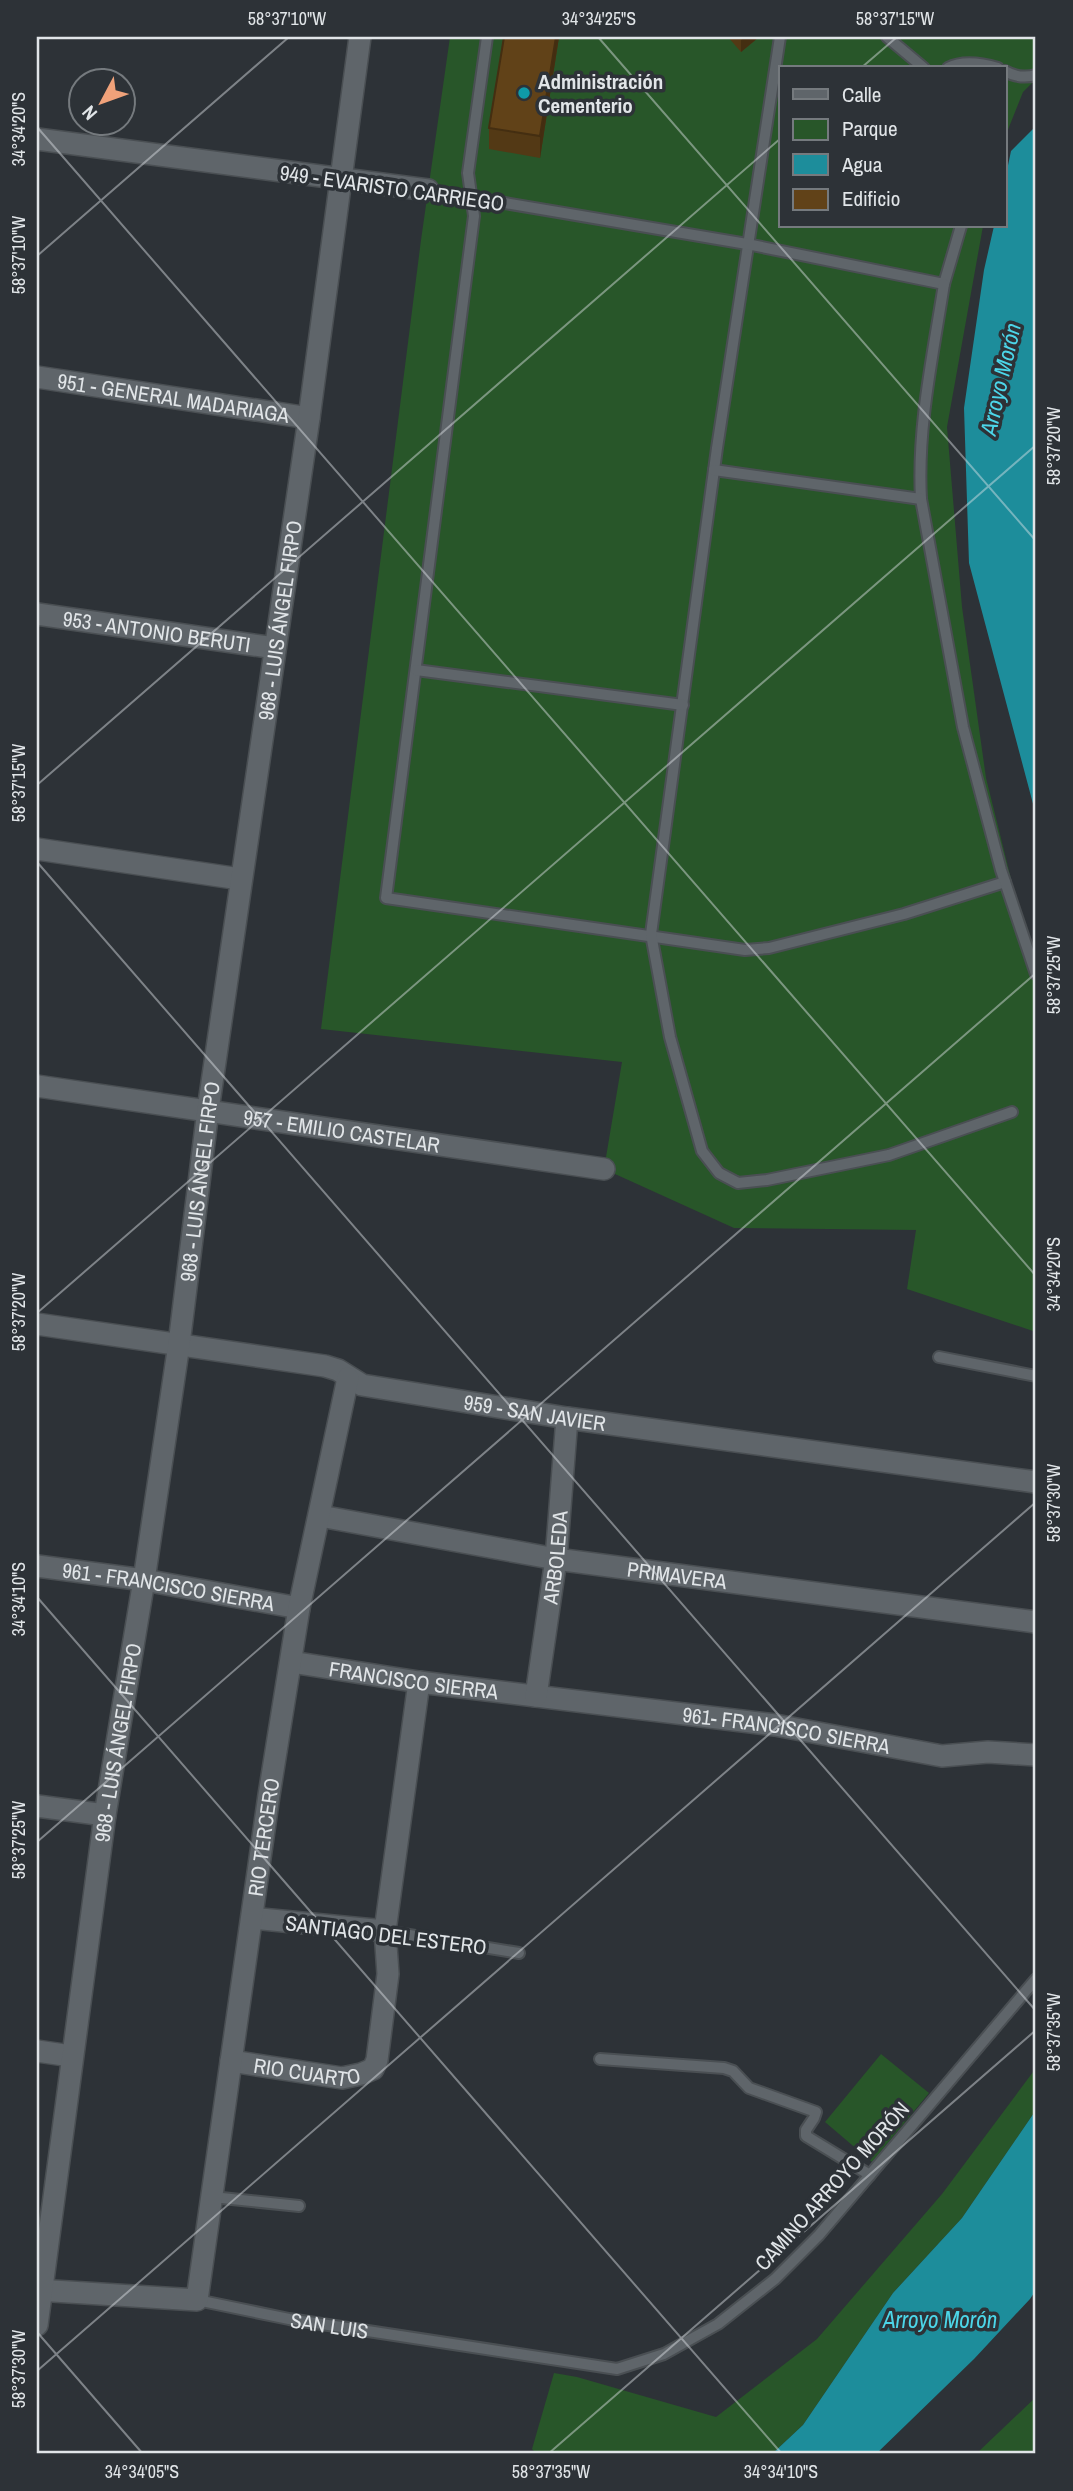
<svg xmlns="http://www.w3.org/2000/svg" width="1073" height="2491" viewBox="0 0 1073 2491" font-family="'Archivo Narrow',sans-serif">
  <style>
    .green { fill: #285629 }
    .water { fill: #1d8d9b }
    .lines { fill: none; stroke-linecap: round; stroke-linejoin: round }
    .lane-casing { stroke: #4a4f53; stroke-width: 14 }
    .street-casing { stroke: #4a4f53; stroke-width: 24 }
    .lane { stroke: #5f656a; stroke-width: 10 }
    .street { stroke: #5f656a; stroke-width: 21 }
    .wall { fill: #533915 }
    .shaded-wall { fill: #442e11 }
    .building { fill: #614218; stroke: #442e11; stroke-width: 2 }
    .ticks { fill: none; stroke: #e1e5e8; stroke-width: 2; stroke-opacity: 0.45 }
    .culture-dot { fill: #0f9aa8; stroke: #2d3237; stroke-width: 2.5 }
    .labels { text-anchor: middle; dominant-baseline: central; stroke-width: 7; stroke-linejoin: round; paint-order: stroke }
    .poi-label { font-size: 21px; font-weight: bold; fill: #e1e5e8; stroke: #2d3237; text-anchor: start }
    .street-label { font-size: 21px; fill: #e1e5e8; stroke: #2d3237 }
    .water-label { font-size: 23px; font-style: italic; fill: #4cd6e9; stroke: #2d3237 }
    .neatline { fill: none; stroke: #e1e5e8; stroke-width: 2.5 }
    .ticks-label { font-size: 18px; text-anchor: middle; fill: #e1e5e8 }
  </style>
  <rect width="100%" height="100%" fill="#2d3237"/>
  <path class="green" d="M450 37H1036V79L1023 92 1005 137V68H781V226H983L947 427 962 607 986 778 1016 899 1036 955V1332L907 1289 916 1230 734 1228 604 1169 622 1062 321 1029 421 240Z
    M881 2054 929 2093 872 2162 825 2122Z
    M1036 2068V2110L962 2218 893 2293 803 2425 772 2454H537L532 2449 554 2373 577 2377 716 2417 817 2339 942 2194Z
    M1036 2397V2454H976Z"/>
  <path class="water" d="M1036 126V815L969 563 964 408 984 270 994 226H1005V180L1011 151Z
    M1036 2110V2290L1030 2299 974 2359 876 2454H772L803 2425 893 2293 962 2218Z"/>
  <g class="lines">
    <defs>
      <g id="lane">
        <path d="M487 37 468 173 474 216 386 898 745 950 769 948 904 914 1005 882"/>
        <path d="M780 37 717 448 651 934 670 1037 702 1151 719 1173 738 1183 767 1180 889 1155 1012 1112"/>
        <path d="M887 37 924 68"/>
        <path d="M948 68C963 60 981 63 998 68"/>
        <path d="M1005 71C1015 77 1025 78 1036 75"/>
        <path d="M428 190 747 244 944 284 961 226"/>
        <path d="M944 284C933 355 917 427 921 499L963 727 1001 870 1036 974"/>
        <path d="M714 470 921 499"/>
        <path d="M416 670 683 705"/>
        <path d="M939 1357 1036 1376"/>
        <path d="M385 1931 519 1953"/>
        <path d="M600 2059 724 2068 733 2071 749 2088 816 2112 814 2118 806 2130V2136L870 2175"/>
        <path d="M212 2197 299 2206"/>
        <path id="s1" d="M197 2300 289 2319 617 2369 664 2354 718 2324 775 2279 819 2235 1036 1979"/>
      </g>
      <g id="street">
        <path d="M37 139 428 190"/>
        <path id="s2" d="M37 377 309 418"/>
        <path id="s3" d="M37 614 275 648"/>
        <path d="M37 849 240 879"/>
        <path id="s4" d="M37 1086 604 1169"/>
        <path id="s5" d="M37 1324 325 1366 338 1370 362 1385 567 1418 1036 1482"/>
        <path id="s6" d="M320 1516 556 1559 1036 1622"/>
        <path id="s7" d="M37 1566 144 1580 299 1608"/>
        <path id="s8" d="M291 1662 419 1682 775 1725 942 1756 988 1752 1036 1755"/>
        <path id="s9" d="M536 1696 556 1559 567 1418"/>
        <path d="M37 1806 105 1815"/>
        <path d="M252 1918 385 1931"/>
        <path d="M37 2051 71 2056"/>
        <path id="s10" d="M231 2061 342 2078 361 2074 373 2069 377 2060 388 1974 385 1931 419 1682"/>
        <path id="s11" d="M37 2290 197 2300 269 1795 299 1608 348 1378"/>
        <path id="s12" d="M37 2325 105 1815 144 1580 179 1344 208 1110 309 418 360 37"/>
      </g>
    </defs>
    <use href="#lane" class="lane-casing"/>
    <use href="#street" class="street-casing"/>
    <use href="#lane" class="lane"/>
    <use href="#street" class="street"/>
  </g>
  <path class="wall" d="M504 37H559L540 158 489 149V128Z
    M728 37H759L741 52Z"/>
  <path class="shaded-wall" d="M556 37H559L540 158V136Z
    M745 37H759L741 52V40Z"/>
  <path class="building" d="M504 37H556L540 136 489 128Z"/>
  <path class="ticks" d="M598 37 1036 541M861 68 897 37M37 127 1036 1276M37 256 289 37M37 785 781 138M37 862 1036 2011M37 1313 1036 445M37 1597 782 2454M37 1842 1036 973M37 2332 143 2454M37 2371 1036 1502M548 2454 1036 2030"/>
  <circle class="culture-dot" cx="524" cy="93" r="7"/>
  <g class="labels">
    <g class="poi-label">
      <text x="538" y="81">Administración<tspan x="538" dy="24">Cementerio</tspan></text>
    </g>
    <g class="street-label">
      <text transform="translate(392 188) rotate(8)">949 - EVARISTO CARRIEGO</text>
      <text stroke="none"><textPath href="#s2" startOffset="138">951 - GENERAL MADARIAGA</textPath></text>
      <text stroke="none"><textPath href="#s12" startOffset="1722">968 - LUIS ÁNGEL FIRPO</textPath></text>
      <text stroke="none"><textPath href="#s3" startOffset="121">953 - ANTONIO BERUTI</textPath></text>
      <text stroke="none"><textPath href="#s4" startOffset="308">957 - EMILIO CASTELAR</textPath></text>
      <text stroke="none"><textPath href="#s12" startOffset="1155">968 - LUIS ÁNGEL FIRPO</textPath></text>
      <text stroke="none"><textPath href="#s5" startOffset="508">959 - SAN JAVIER</textPath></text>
      <text stroke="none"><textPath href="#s9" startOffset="140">ARBOLEDA</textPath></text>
      <text stroke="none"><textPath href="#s6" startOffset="362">PRIMAVERA</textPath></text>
      <text stroke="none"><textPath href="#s7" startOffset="133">961 - FRANCISCO SIERRA</textPath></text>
      <text stroke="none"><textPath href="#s8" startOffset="124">FRANCISCO SIERRA</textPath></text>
      <text stroke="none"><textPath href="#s8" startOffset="500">961- FRANCISCO SIERRA</textPath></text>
      <text stroke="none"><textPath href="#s12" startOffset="588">968 - LUIS ÁNGEL FIRPO</textPath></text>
      <text stroke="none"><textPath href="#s11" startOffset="628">RIO TERCERO</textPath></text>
      <text transform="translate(386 1935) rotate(7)">SANTIAGO DEL ESTERO</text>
      <text stroke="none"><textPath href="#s10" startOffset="77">RIO CUARTO</textPath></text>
      <text transform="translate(832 2186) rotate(-48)">CAMINO ARROYO MORÓN</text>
      <text stroke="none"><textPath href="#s1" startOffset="135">SAN LUIS</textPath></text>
    </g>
    <g class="water-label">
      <text transform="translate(1000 379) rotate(-77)">Arroyo Morón</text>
      <text x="940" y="2319">Arroyo Morón</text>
    </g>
  </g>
  <rect width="1073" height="2491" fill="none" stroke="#2d3237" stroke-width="77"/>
  <rect x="779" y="66" width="228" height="161" fill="#2d3237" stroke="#757a7e" stroke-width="2"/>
  <rect x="793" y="89" width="35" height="10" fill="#5f656a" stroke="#757a7e" stroke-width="2"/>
  <text x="842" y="102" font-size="21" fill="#e1e5e8">Calle</text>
  <rect x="793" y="119" width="35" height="21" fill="#285629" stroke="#757a7e" stroke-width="2"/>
  <text x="842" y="136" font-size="21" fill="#e1e5e8">Parque</text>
  <rect x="793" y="154" width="35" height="21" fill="#1d8d9b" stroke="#757a7e" stroke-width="2"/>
  <text x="842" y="172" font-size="21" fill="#e1e5e8">Agua</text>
  <rect x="793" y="189" width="35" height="21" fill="#614218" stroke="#757a7e" stroke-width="2"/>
  <text x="842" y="206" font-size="21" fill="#e1e5e8">Edificio</text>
  <g transform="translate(102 102) rotate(229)"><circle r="33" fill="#2d3237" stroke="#757a7e" stroke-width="2"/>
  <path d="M0-5L12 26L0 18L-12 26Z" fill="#f0a27a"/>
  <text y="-10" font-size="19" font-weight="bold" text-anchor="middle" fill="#e1e5e8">N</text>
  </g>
  <rect x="38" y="38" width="996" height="2414" class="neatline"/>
  <g class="ticks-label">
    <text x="287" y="25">58°37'10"W</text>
    <text x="599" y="25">34°34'25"S</text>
    <text x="895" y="25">58°37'15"W</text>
    <text transform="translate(19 129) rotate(-90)" y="6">34°34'20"S</text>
    <text transform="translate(19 255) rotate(-90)" y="6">58°37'10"W</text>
    <text transform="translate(1054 446) rotate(-90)" y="6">58°37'20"W</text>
    <text transform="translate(19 783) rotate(-90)" y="6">58°37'15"W</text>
    <text transform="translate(1054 975) rotate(-90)" y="6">58°37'25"W</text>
    <text transform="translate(1054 1274) rotate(-90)" y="6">34°34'20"S</text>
    <text transform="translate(19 1312) rotate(-90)" y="6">58°37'20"W</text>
    <text transform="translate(1054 1503) rotate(-90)" y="6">58°37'30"W</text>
    <text transform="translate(19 1599) rotate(-90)" y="6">34°34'10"S</text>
    <text transform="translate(19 1840) rotate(-90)" y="6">58°37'25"W</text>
    <text transform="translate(1054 2032) rotate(-90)" y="6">58°37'35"W</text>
    <text transform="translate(19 2369) rotate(-90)" y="6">58°37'30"W</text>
    <text x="142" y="2478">34°34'05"S</text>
    <text x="551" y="2478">58°37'35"W</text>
    <text x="781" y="2478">34°34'10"S</text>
  </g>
</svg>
